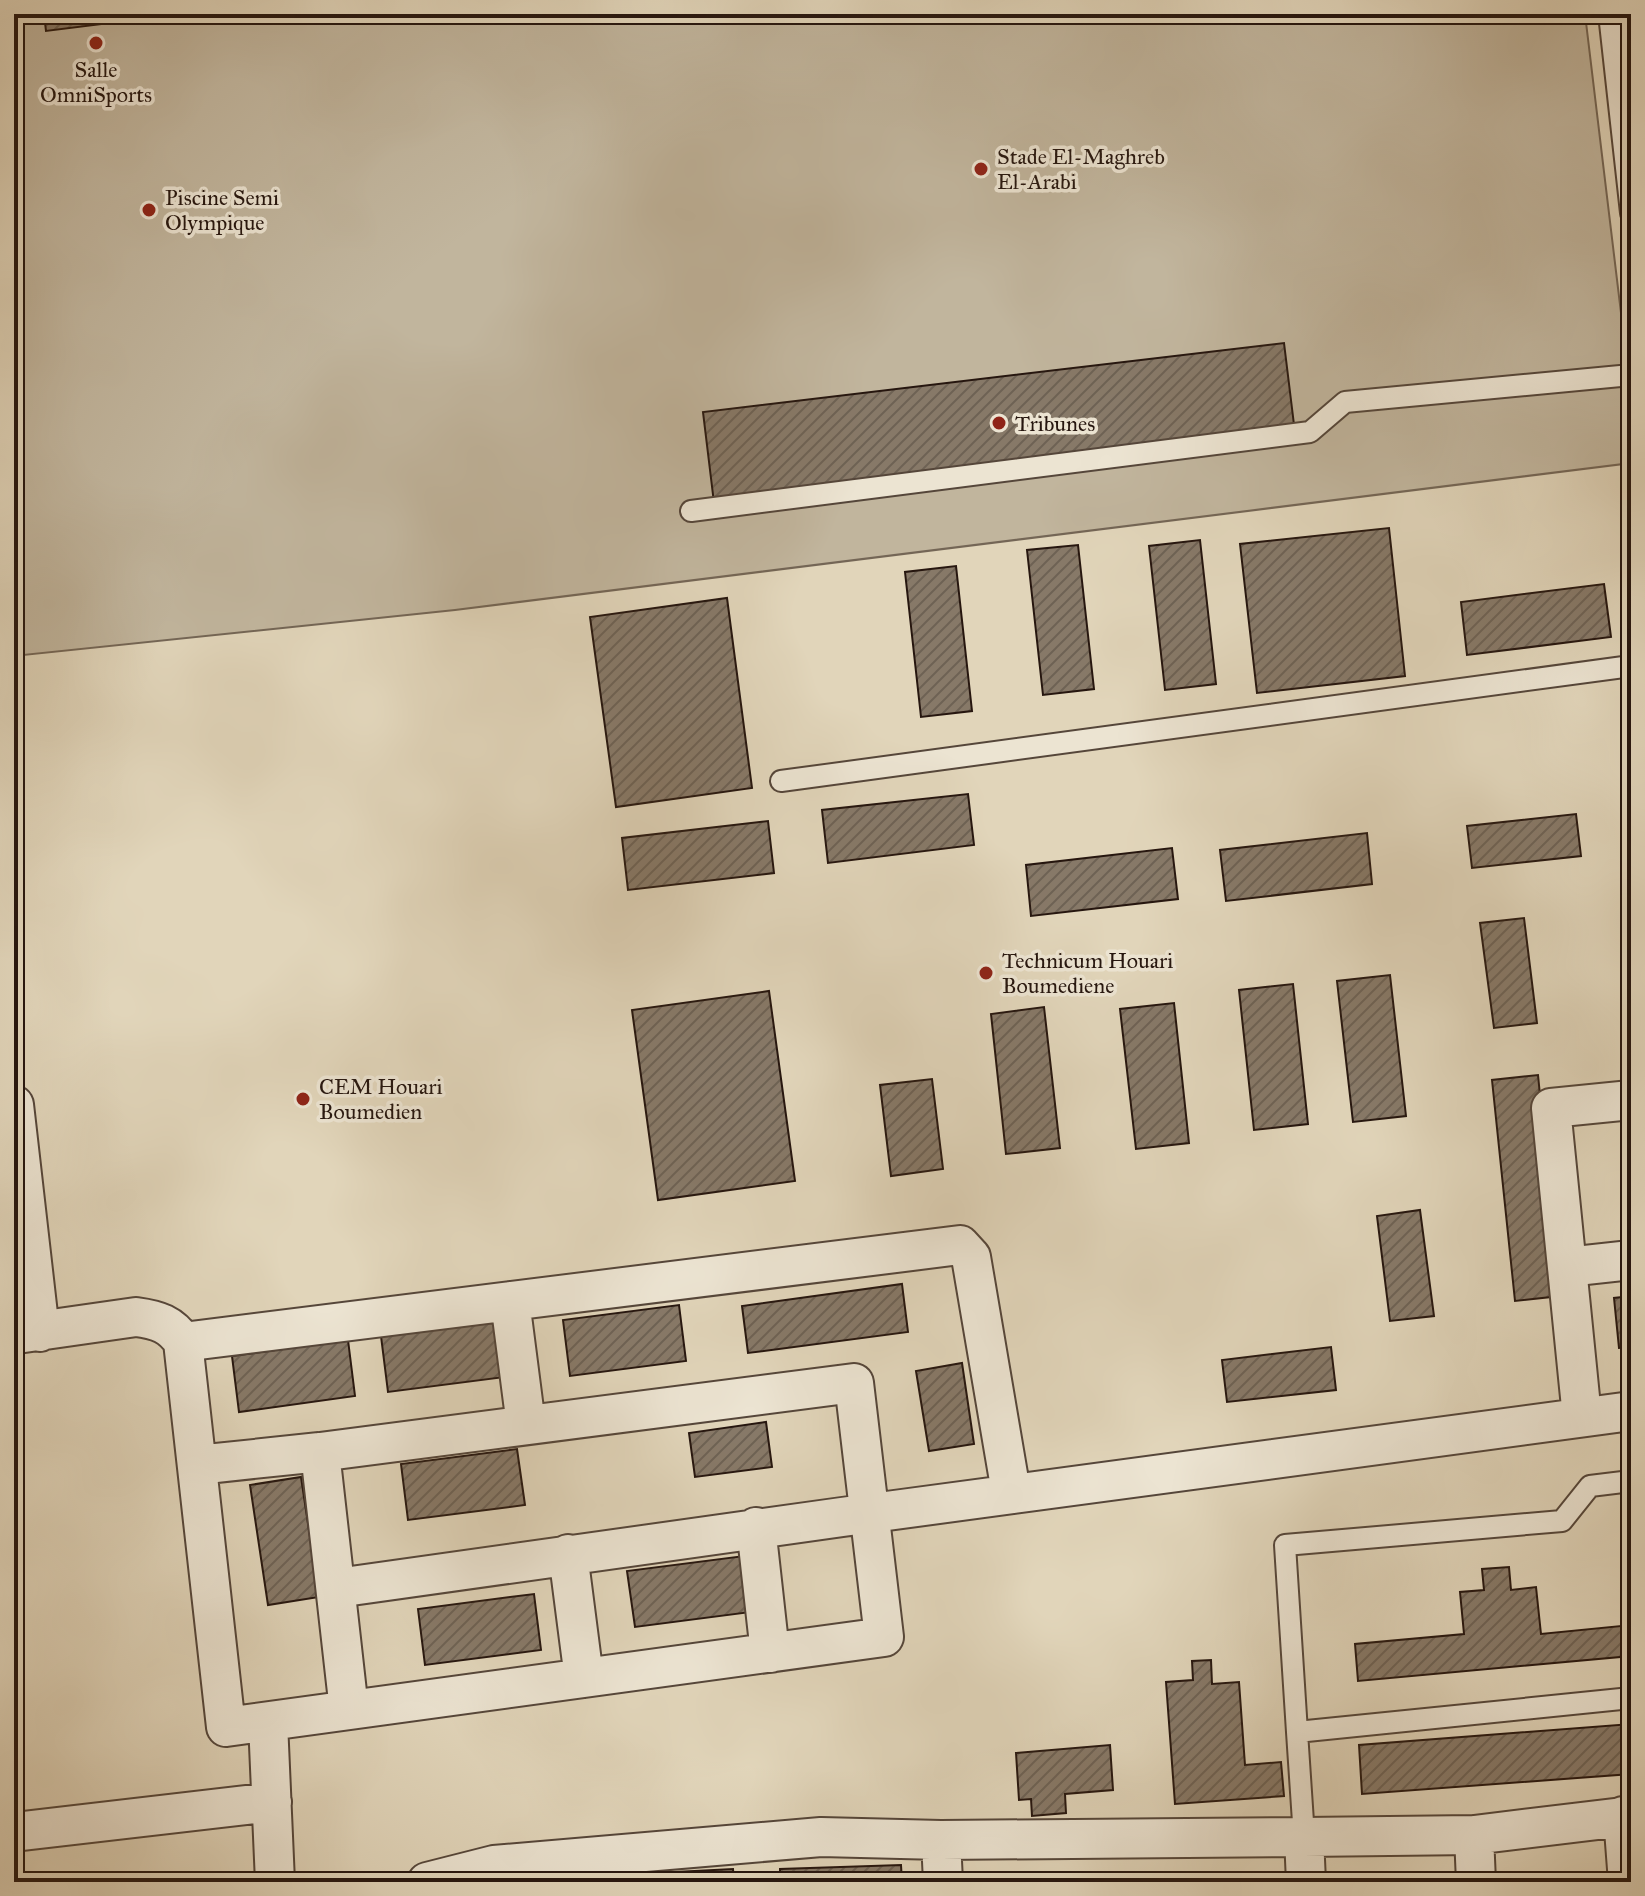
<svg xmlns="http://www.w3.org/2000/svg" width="1645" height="1896" viewBox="0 0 1645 1896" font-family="'IM FELL Great Primer',serif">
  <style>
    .pitch { fill: #c1b59d; stroke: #746656; stroke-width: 2 }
    .building { fill: url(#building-hatch); stroke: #26160f; stroke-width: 2 }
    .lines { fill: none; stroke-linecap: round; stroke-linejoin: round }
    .service-casing { stroke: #55463a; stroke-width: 24 }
    .minor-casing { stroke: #55463a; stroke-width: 42 }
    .service { stroke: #ece4d2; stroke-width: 20 }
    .minor { stroke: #ece4d2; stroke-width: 38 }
    .poi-dot { fill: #8f2418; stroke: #ece4d2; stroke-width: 3 }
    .labels { text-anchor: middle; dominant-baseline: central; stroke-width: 7; stroke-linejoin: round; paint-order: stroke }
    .poi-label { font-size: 22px; fill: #26160f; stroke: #ece4d2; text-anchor: start }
  </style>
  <defs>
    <pattern id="building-hatch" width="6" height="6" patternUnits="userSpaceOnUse" patternTransform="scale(2)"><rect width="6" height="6" fill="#877968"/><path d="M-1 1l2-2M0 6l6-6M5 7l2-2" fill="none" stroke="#6e6254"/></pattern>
  </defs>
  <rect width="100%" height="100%" fill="#e1d5ba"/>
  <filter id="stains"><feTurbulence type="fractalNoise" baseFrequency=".0025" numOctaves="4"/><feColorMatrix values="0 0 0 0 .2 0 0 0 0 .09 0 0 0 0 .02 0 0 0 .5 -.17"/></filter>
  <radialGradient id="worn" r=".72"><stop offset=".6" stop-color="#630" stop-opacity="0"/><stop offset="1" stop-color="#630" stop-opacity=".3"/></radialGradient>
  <path class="pitch" d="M14 14H1585L1631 396V463L455 610 14 656Z"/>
  <path class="building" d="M44 14H182L46 31Z
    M1284 343 1295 433 714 503 703 412Z
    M1389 528 1405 676 1257 693 1240 544Z
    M1200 540 1216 684 1165 690 1149 546Z
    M1078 545 1094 689 1043 695 1027 550Z
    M956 566 972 711 921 717 905 572Z
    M1604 584 1611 637 1467 655 1461 602Z
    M727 598 752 788 616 807 590 617Z
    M968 794 974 845 828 863 822 810Z
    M1576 814 1581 856 1472 868 1467 826Z
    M768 821 774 873 628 890 622 838Z
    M1367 833 1372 884 1226 901 1220 850Z
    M1172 848 1178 899 1031 916 1026 865Z
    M1524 918 1537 1023 1494 1028 1480 923Z
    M1390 975 1406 1116 1353 1122 1337 981Z
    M1293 984 1308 1124 1254 1130 1239 990Z
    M1627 987H1631V1022Z
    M769 991 795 1181 658 1200 632 1010Z
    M1174 1003 1189 1143 1136 1149 1120 1009Z
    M1044 1007 1060 1148 1006 1154 991 1014Z
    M1538 1075 1560 1296 1515 1301 1492 1080Z
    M932 1079 943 1169 891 1176 880 1085Z
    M1420 1210 1434 1316 1390 1321 1377 1216Z
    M902 1284 908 1332 748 1353 742 1306Z
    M1631 1296V1347L1619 1348 1614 1298Z
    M679 1305 686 1361 570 1376 563 1320Z
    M497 1321 505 1377 388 1392 381 1336Z
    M348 1340 355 1396 239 1412 232 1356Z
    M1331 1347 1336 1390 1227 1402 1222 1360Z
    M962 1363 974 1444 929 1451 916 1371Z
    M766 1422 772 1467 695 1477 689 1433Z
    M517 1449 525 1505 408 1520 401 1464Z
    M301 1477 319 1597 268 1605 250 1485Z
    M744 1556 751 1612 635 1627 627 1571Z
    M1509 1567 1511 1590 1536 1587 1541 1634 1631 1625V1656L1358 1681 1355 1644 1464 1634 1460 1592 1484 1590 1482 1569Z
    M534 1594 541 1650 425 1665 418 1609Z
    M1211 1660 1212 1684 1239 1682 1245 1765 1281 1762 1284 1796 1175 1804 1166 1682 1193 1680 1192 1661Z
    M1631 1724V1774L1362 1794 1359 1745Z
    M1110 1745 1113 1790 1065 1794 1066 1813 1032 1816 1031 1799 1019 1800 1016 1753Z
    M901 1865 902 1882H780V1869Z
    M733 1869 734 1882H616V1875Z"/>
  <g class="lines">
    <defs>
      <path id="service" d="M1609 14 1631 213
        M691 511 1310 432 1345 402 1631 375
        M781 781 1631 666
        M1631 1481 1590 1486 1562 1521 1285 1545 1297 1732 1631 1698
        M1297 1732 1304 1837"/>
      <path id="minor" d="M14 1105 40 1332
        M1567 1267 1631 1260
        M510 1301 526 1425
        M17 1334 136 1317C158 1320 171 1324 183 1342
        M1582 1417 1551 1108 1631 1100
        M320 1452 349 1710
        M197 1465 320 1452 854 1383 884 1637 226 1727 183 1342 960 1245 971 1257 1011 1492
        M756 1527 770 1653
        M568 1554 584 1678
        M337 1588C768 1526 1199 1468 1631 1411
        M268 1722 275 1882
        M1623 1816 1628 1882
        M14 1832 272 1802
        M1474 1835 1476 1882
        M427 1882 494 1865 821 1837 941 1840
        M943 1882 941 1840 1304 1837
        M1306 1882 1304 1837 1474 1835 1631 1816"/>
    </defs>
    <use href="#service" class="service-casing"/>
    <use href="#minor" class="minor-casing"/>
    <use href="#service" class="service"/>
    <use href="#minor" class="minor"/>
  </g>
  <g class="poi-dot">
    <circle cx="96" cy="43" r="8"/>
    <circle cx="981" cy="169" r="8"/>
    <circle cx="149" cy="210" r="8"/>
    <circle cx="999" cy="423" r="8"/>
    <circle cx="986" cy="973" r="8"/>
    <circle cx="303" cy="1099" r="8"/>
  </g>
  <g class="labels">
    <g class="poi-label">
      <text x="96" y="69" text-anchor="middle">Salle<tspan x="96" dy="25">OmniSports</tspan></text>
      <text x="997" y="156">Stade El-Maghreb<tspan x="997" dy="25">El-Arabi</tspan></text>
      <text x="165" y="197">Piscine Semi<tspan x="165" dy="25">Olympique</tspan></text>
      <text x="1015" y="423">Tribunes</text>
      <text x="1002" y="960">Technicum Houari<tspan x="1002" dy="25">Boumediene</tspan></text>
      <text x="319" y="1086">CEM Houari<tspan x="319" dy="25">Boumedien</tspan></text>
    </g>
  </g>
  <rect width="1645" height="1896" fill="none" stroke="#e1d5ba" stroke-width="48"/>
  <rect x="16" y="16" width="1613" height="1864" fill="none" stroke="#26160f" stroke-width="4"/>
  <rect x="24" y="24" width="1597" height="1848" fill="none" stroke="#26160f" stroke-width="2"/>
  <rect width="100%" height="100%" filter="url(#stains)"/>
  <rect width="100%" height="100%" fill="url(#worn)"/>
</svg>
